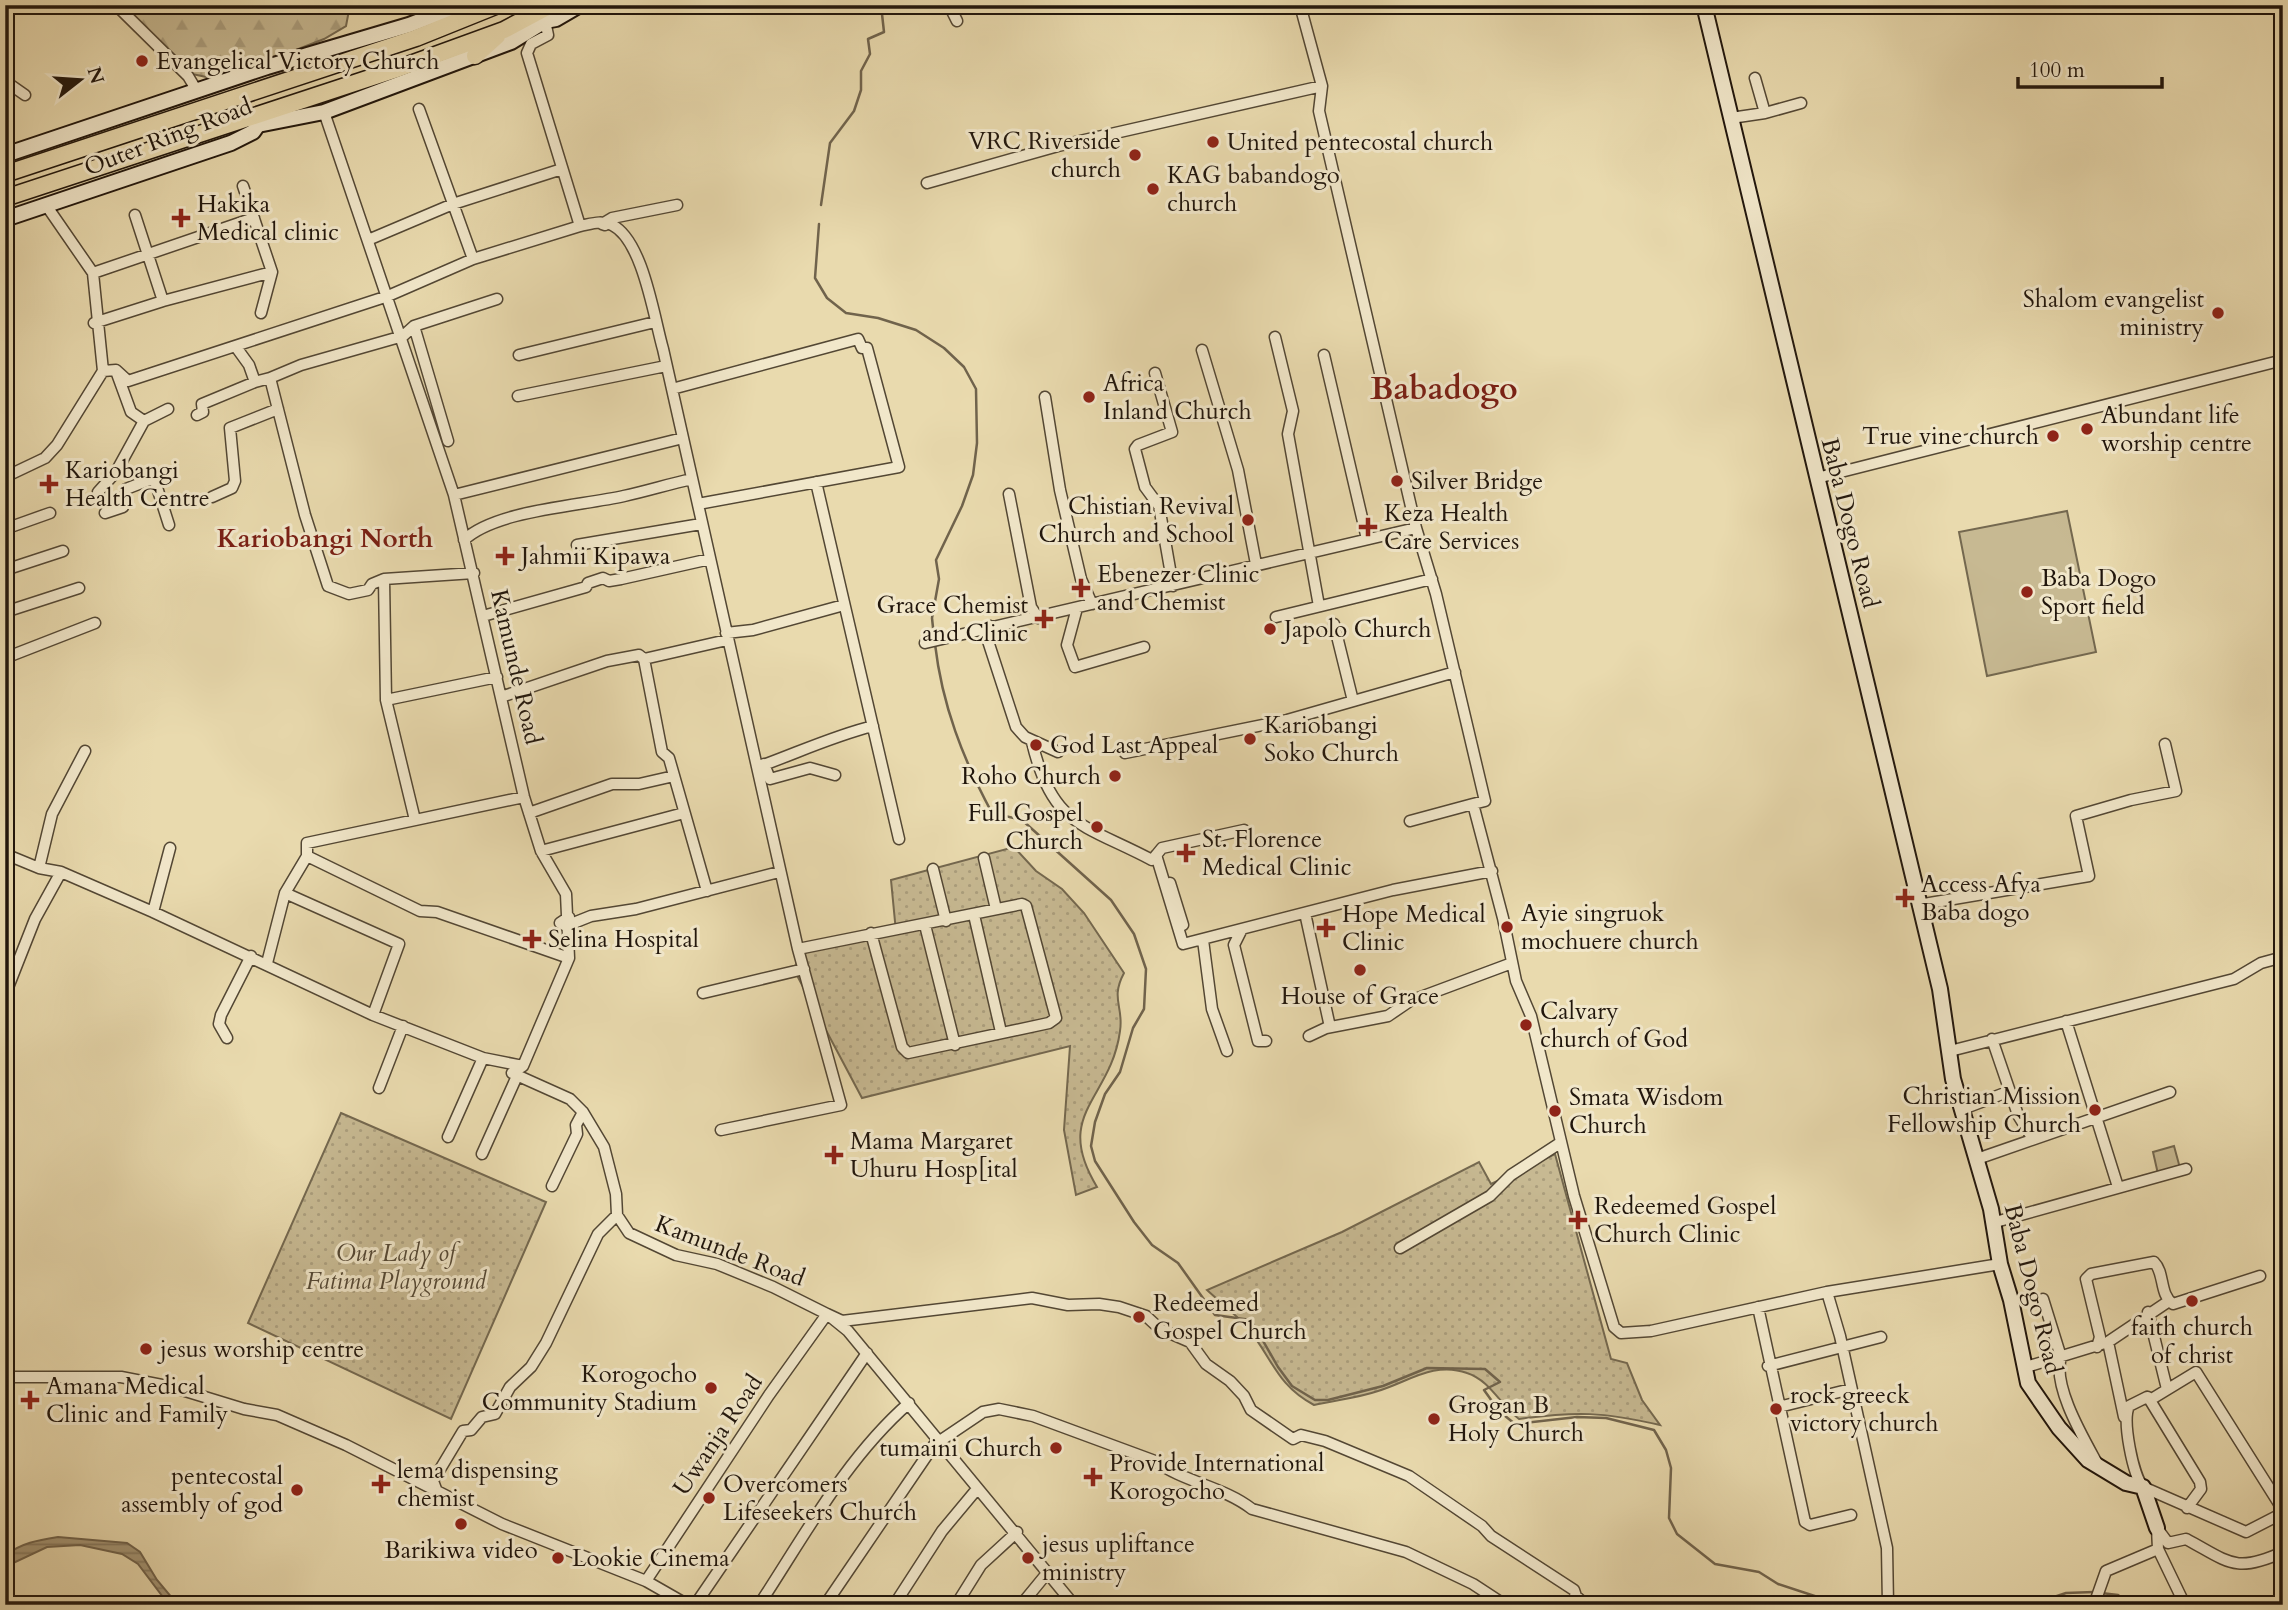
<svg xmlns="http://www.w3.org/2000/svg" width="2288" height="1610" viewBox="0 0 2288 1610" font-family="Cardo,serif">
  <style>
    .green { fill: url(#green-dots); stroke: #74684f; stroke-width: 2 }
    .forest { fill: url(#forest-firs); stroke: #74684f; stroke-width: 2 }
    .pitch { fill: #c7b992; stroke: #74684f; stroke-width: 2 }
    .water { fill: url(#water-rules); stroke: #70634c; stroke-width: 2 }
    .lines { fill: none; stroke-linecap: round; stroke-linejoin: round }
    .stream { stroke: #70634c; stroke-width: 2.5 }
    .street-casing { stroke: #534734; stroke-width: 13 }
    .secondary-casing { stroke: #21160c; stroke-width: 18 }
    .primary-casing { stroke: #21160c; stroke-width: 19 }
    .street { stroke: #f1e7ca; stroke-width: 10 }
    .secondary { stroke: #f1e7ca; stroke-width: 14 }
    .primary { stroke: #e9daae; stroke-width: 16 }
    .poi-dot { fill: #8f2418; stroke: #f1e7ca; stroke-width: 2.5 }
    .labels { text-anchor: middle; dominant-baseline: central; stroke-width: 6; stroke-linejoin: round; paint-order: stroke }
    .poi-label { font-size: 24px; fill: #21160c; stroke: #f1e7ca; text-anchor: start }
    .street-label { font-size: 24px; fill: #21160c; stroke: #f1e7ca }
    .park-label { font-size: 24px; font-style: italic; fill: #534734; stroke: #f1e7ca }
    .neighbourhood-label { font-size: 26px; font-weight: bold; fill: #7a1f14; stroke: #f1e7ca }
    .district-label { font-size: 32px; font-weight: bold; fill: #7a1f14; stroke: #f1e7ca }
  </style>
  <defs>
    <pattern id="green-dots" width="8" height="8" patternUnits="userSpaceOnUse" patternTransform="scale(1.75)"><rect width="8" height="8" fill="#c7b992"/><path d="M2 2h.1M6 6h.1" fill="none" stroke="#ab9e7d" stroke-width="1.8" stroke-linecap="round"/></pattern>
    <pattern id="forest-firs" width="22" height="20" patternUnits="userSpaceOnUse" patternTransform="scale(1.75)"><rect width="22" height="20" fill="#c7b992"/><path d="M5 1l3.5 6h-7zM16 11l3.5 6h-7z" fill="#ab9e7d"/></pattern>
    <pattern id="water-rules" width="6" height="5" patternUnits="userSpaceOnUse" patternTransform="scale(1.75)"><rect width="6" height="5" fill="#a59777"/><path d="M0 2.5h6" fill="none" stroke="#867a60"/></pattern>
  </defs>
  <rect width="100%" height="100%" fill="#e9daae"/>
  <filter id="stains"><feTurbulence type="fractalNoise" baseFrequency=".00286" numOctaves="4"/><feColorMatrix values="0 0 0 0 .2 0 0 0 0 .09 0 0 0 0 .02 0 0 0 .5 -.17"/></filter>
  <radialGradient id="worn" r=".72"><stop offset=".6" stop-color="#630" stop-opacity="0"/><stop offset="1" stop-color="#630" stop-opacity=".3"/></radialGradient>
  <path class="green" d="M1014 847 1036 871 1062 889 1084 913 1124 973C1110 999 1124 1007 1120 1031 1111 1100 1052 1113 1097 1187L1076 1195 1064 1130 1070 1046 862 1098 793 968 814 943 896 932 891 880Z
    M341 1113 546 1202 451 1419 248 1323Z
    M1555 1154 1611 1359 1627 1363 1642 1400 1660 1425C1602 1412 1578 1411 1519 1419 1500 1405 1491 1381 1467 1373 1434 1361 1408 1382 1378 1391 1358 1398 1335 1400 1314 1405 1276 1385 1272 1357 1247 1327 1235 1314 1220 1302 1207 1290L1342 1232 1479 1162 1491 1184Z"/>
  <path class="forest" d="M111 5H350L346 26 324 39 278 57 239 65 206 77 174 70Z"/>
  <path class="pitch" d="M2067 511 2096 652 1987 676 1959 532Z
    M2174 1146 2180 1168 2158 1174 2153 1152Z"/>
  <path class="water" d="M58 1537 127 1543 140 1552 157 1580 178 1605H169L138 1564 122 1554 80 1545 47 1547 5 1567V1556C20 1543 39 1540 58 1537Z"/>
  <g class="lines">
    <path class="stream" d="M821 205 830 143 854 111 861 90V71L870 54 868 39 884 32 881 5
      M819 224 815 278 827 298 846 313 878 318 916 330 944 348 964 367 976 389 977 443 973 475 962 506 936 560 939 579 932 618 934 637
      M935 644C942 705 963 759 992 813L1022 820 1111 900 1134 934 1146 969 1144 1009 1133 1028 1120 1072 1105 1094 1095 1122 1091 1146 1095 1161 1134 1222 1152 1245 1178 1263 1215 1315 1251 1320 1278 1367 1292 1386 1315 1400H1328L1383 1386 1427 1368 1485 1369 1500 1382 1484 1390 1499 1411 1515 1424 1577 1417 1606 1418 1654 1430 1666 1450 1671 1468 1669 1518 1677 1534 1715 1564 1759 1572 1778 1584 1842 1605
      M2101 1593 2118 1595 2129 1605
      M2030 1605 2066 1593 2094 1592"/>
    <defs>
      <path id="street" d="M116 5 188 76 197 91
        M949 5 957 21
        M1300 5 1322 86 1319 111 1416 528 1436 594 1485 801 1473 804 1503 918 1516 981 1531 1016 1574 1196 1614 1327 1621 1333 1651 1331 1827 1292
        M545 21 548 35 531 44 527 53 580 226C591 224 601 220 612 225 643 240 654 318 663 349L798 949 1022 904 1026 906 1056 1018 1049 1023 908 1053 902 1047 871 933
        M5 81 25 95
        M419 109 473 259
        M324 112 454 495 524 797 541 851 566 894 569 958 523 1066
        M1765 113 1801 103
        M1731 118 1765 113 1755 78
        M927 183 1058 146 1322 86
        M243 186 272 272 261 313
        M46 205 93 273 103 371
        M135 215 163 301
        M605 225 602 224 612 218 677 205
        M368 240 453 204 562 169
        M93 273 254 218
        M94 323 163 301 272 272
        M414 326 448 441
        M1275 337 1293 411 1288 434 1319 606
        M236 347 249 365 255 382 270 378 305 515 328 586 349 594 368 590 372 584 384 579 474 573
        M1202 350 1238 470 1256 564
        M519 355 655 322
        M1324 355 1367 539
        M116 371 131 412 144 421
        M1155 373 1172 432 1138 445 1135 449 1145 487 1159 506 1173 586
        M270 378 301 365 403 336 414 326 497 299
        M672 389 858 339 862 348H867L899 467 698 504
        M518 396 666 366
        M1045 397 1060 490 1081 579 1092 604
        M197 415 203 412 202 404 255 382
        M5 477 45 458 57 445 103 371 116 370 128 381 388 296 473 259 580 226
        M1817 478 2283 360
        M816 482 899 839
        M98 492 116 472 144 421 168 409
        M1009 494 1031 607 1038 618
        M454 495 683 438
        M212 497 232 488 235 481 230 428 278 409
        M105 513 123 507 126 489 154 478 169 525
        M5 529 50 513
        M464 540C496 510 580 506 624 496 647 491 669 484 692 479
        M577 545 701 524
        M5 570 63 551
        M384 579 386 700 415 820
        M1077 608 1067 645 1075 667 1144 647
        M5 612 79 588
        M483 616 586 587 588 583 603 578 609 581 621 579 710 559
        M1276 617 1432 579
        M1334 624 1353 701
        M990 626 988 641 1016 727 1025 737 1058 752
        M726 633 753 630 844 605
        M925 643 1416 528
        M5 658 95 623
        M644 659 662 752 669 758 707 891
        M501 697 607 661 639 655 644 659 727 640
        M386 700 497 677
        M1032 742C1052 827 1084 824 1152 860L1157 857
        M1125 753 1287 720 1455 672
        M764 764 770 779 810 768 835 775
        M758 767C797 753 833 736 873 726
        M529 813 612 784H639L674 776
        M1410 821 1473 804
        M541 851 684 813
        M5 854 39 868 61 872 153 912 373 1015 483 1058 523 1066 512 1073 570 1099 583 1112 604 1147 616 1194 617 1215 629 1233 676 1255 717 1264 773 1287 827 1314 848 1331 1074 1605
        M1156 855 1183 944 1393 890 1492 871
        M307 856 420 911 437 912 569 958
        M984 858 996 909
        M1153 859 1162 848 1244 830
        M39 868 52 814 85 751
        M933 869 946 921
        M1170 883 1183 925
        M285 893 399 944 373 1015
        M1918 905 2089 876 2076 816 2131 800 2176 791 2165 744
        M153 912 170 848
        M1305 913 1330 1027
        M974 915 1001 1032
        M569 917 560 923 566 926 591 916 636 909 779 872
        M925 925 955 1045
        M1241 931 1234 945 1258 1041H1266
        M1203 940 1212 1009 1227 1051
        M267 963 285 893 307 856V843L524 797
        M703 993 804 969
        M5 995 35 919 61 872
        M2066 1021 2118 1187
        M1309 1036 1326 1028 1388 1016 1410 1001 1512 963
        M227 1038 219 1024 221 1015 251 956
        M1992 1039 2018 1115 2033 1139
        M1950 1051 2234 979 2261 963 2283 957
        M379 1088 403 1026
        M1963 1109 2010 1091
        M721 1130 841 1105 798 949
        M448 1137 483 1058
        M482 1154 517 1076
        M1977 1159 2170 1092
        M552 1186 577 1134 576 1125 583 1112
        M1992 1223 2186 1169
        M1400 1248 1490 1196 1511 1175 1560 1143
        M2043 1299 2061 1357C2052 1386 2084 1439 2098 1465
        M1758 1307 1805 1522 1810 1525 1851 1515
        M2148 1312 2167 1389
        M2108 1342 2124 1417
        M2097 1347 2100 1337 2086 1279 2091 1274 2154 1262C2165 1273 2159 1294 2173 1304L2260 1276
        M1768 1366 1881 1337
        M2026 1367 2108 1342 2169 1301
        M5 1377H121L172 1387 244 1409 277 1415 346 1445 502 1524 646 1581 688 1605
        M2148 1397 2200 1482 2201 1489 2187 1508
        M1779 1407 1851 1389
        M436 1489 433 1481 463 1431 471 1430 482 1417 495 1414 510 1387 531 1367 546 1343 598 1234 617 1215
        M2283 1510 2196 1372 2150 1400 2147 1397 2129 1406C2122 1421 2133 1475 2143 1487L2246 1532 2283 1513
        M2157 1528 2168 1543 2186 1539C2229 1562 2235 1574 2283 1552
        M2157 1528 2158 1549 2185 1605
        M646 1581 769 1395 827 1314 842 1321 1032 1298 1068 1305 1099 1304 1119 1307 1146 1316 1160 1329 1190 1342 1206 1364 1230 1381 1244 1396 1251 1410 1293 1439 1301 1435 1325 1441 1409 1476 1482 1526 1491 1536 1574 1590 1576 1596 1586 1605
        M898 1599 942 1531 977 1489
        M695 1605 867 1353
        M759 1605C805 1535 846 1458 909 1403
        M825 1605 934 1445 983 1412 999 1409 1033 1416 1155 1461C1184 1482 1224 1487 1252 1509L1406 1552 1473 1584 1505 1605
        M956 1605 981 1565 1017 1532
        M1021 1605 1048 1572
        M1888 1605 1887 1548 1840 1336 1827 1292 2000 1264
        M2094 1605 2106 1571 2158 1549"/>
      <path id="secondary" d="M1704 5 1940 989 1953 1079 1991 1209 2000 1264 2011 1300 2028 1383 2059 1428 2088 1460 2126 1483 2143 1487 2157 1528
        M5 155 267 67 409 25 461 5
        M5 219 231 143 253 132 258 125 324 112 511 42 545 21 556 19 580 5"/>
      <path id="primary" d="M475 56 497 36
        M5 174 416 38 498 5
        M5 198 394 70 504 30 551 5"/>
    </defs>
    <use href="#street" class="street-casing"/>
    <use href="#secondary" class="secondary-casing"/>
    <use href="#primary" class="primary-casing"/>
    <use href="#street" class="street"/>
    <use href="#secondary" class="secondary"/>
    <use href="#primary" class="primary"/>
  </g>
  <g class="poi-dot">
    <circle cx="142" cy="61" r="7"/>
    <circle cx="1213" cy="142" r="7"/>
    <circle cx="1135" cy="155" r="7"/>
    <circle cx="1153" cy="189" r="7"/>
    <path d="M177.5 207.5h7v7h7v7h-7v7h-7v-7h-7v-7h7z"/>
    <circle cx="2218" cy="313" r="7"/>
    <circle cx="1089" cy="397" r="7"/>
    <circle cx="2087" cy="429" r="7"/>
    <circle cx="2053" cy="436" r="7"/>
    <circle cx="1397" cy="481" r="7"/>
    <path d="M45.5 473.5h7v7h7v7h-7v7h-7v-7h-7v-7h7z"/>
    <circle cx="1248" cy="520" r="7"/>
    <path d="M1364.5 516.5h7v7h7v7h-7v7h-7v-7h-7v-7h7z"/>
    <path d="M501.5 545.5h7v7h7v7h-7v7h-7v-7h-7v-7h7z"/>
    <path d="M1077.5 577.5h7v7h7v7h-7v7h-7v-7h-7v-7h7z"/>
    <circle cx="2027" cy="592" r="7"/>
    <path d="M1040.5 608.5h7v7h7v7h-7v7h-7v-7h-7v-7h7z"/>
    <circle cx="1270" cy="629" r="7"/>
    <circle cx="1250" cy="739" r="7"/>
    <circle cx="1036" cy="745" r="7"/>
    <circle cx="1115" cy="776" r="7"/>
    <circle cx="1097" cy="827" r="7"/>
    <path d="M1182.5 842.5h7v7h7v7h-7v7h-7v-7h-7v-7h7z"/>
    <path d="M1901.5 887.5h7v7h7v7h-7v7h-7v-7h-7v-7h7z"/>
    <circle cx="1507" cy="927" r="7"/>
    <path d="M1322.5 917.5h7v7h7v7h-7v7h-7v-7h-7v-7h7z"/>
    <path d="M528.5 928.5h7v7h7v7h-7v7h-7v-7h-7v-7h7z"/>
    <circle cx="1360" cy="970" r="7"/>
    <circle cx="1526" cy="1025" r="7"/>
    <circle cx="2095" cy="1110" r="7"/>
    <circle cx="1555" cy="1111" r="7"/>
    <path d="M830.5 1144.5h7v7h7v7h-7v7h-7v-7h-7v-7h7z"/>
    <path d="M1574.5 1209.5h7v7h7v7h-7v7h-7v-7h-7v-7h7z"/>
    <circle cx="2192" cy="1301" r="7"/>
    <circle cx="1139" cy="1317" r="7"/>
    <circle cx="146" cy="1349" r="7"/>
    <circle cx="711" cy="1388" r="7"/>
    <path d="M26.5 1389.5h7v7h7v7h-7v7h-7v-7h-7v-7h7z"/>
    <circle cx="1776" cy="1409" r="7"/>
    <circle cx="1434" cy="1419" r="7"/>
    <circle cx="1056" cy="1448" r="7"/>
    <path d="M1089.5 1466.5h7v7h7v7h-7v7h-7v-7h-7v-7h7z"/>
    <path d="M377.5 1473.5h7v7h7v7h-7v7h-7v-7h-7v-7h7z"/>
    <circle cx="297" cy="1490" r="7"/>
    <circle cx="709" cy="1498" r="7"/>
    <circle cx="461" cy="1524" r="7"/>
    <circle cx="558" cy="1558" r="7"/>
    <circle cx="1028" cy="1558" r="7"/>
  </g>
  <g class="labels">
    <g class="poi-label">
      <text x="156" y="61">Evangelical Victory Church</text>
      <text x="1121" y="141" text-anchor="end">VRC Riverside<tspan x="1121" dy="28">church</tspan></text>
      <text x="1227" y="142">United pentecostal church</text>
      <text x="1167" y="175">KAG babandogo<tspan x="1167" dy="28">church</tspan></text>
      <text x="197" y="204">Hakika<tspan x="197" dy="28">Medical clinic</tspan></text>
      <text x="2204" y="299" text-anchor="end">Shalom evangelist<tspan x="2204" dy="28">ministry</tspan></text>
      <text x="1103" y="383">Africa<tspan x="1103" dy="28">Inland Church</tspan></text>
      <text x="2101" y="415">Abundant life<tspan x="2101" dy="28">worship centre</tspan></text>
      <text x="2039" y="436" text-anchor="end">True vine church</text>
      <text x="65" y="470">Kariobangi<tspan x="65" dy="28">Health Centre</tspan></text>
      <text x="1411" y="481">Silver Bridge</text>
      <text x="1234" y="506" text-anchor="end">Chistian Revival<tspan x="1234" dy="28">Church and School</tspan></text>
      <text x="1384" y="513">Keza Health<tspan x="1384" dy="28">Care Services</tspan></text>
      <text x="521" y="556">Jahmii Kipawa</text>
      <text x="1097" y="574">Ebenezer Clinic<tspan x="1097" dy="28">and Chemist</tspan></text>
      <text x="2041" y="578">Baba Dogo<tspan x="2041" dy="28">Sport field</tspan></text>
      <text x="1028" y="605" text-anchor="end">Grace Chemist<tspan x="1028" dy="28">and Clinic</tspan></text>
      <text x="1284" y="629">Japolo Church</text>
      <text x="1264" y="725">Kariobangi<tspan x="1264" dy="28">Soko Church</tspan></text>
      <text x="1050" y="745">God Last Appeal</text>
      <text x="1101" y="776" text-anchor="end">Roho Church</text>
      <text x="1083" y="813" text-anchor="end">Full Gospel<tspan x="1083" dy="28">Church</tspan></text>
      <text x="1202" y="839">St. Florence<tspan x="1202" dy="28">Medical Clinic</tspan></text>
      <text x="1921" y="884">Access Afya<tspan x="1921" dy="28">Baba dogo</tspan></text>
      <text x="1521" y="913">Ayie singruok<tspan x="1521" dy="28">mochuere church</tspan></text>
      <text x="1342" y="914">Hope Medical<tspan x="1342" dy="28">Clinic</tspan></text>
      <text x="548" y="939">Selina Hospital</text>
      <text x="1360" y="996" text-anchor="middle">House of Grace</text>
      <text x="1540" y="1011">Calvary<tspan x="1540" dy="28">church of God</tspan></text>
      <text x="2081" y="1096" text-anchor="end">Christian Mission<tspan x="2081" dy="28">Fellowship Church</tspan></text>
      <text x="1569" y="1097">Smata Wisdom<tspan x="1569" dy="28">Church</tspan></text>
      <text x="850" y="1141">Mama Margaret<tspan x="850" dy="28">Uhuru Hosp[ital</tspan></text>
      <text x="1594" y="1206">Redeemed Gospel<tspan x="1594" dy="28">Church Clinic</tspan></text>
      <text x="1153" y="1303">Redeemed<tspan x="1153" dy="28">Gospel Church</tspan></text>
      <text x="2192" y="1327" text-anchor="middle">faith church<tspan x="2192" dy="28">of christ</tspan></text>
      <text x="160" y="1349">jesus worship centre</text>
      <text x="697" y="1374" text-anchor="end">Korogocho<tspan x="697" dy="28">Community Stadium</tspan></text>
      <text x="46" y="1386">Amana Medical<tspan x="46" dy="28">Clinic and Family</tspan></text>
      <text x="1790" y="1395">rock greeck<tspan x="1790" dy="28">victory church</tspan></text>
      <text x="1448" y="1405">Grogan B<tspan x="1448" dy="28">Holy Church</tspan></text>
      <text x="1042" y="1448" text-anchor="end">tumaini Church</text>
      <text x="1109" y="1463">Provide International<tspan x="1109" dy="28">Korogocho</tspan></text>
      <text x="397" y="1470">lema dispensing<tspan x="397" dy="28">chemist</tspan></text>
      <text x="283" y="1476" text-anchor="end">pentecostal<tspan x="283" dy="28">assembly of god</tspan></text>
      <text x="723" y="1484">Overcomers<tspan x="723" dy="28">Lifeseekers Church</tspan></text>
      <text x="1042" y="1544">jesus upliftance<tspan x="1042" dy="28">ministry</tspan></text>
      <text x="461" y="1550" text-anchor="middle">Barikiwa video</text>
      <text x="572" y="1558">Lookie Cinema</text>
    </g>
    <g class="street-label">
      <text transform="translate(168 137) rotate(-21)">Outer Ring Road</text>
      <text transform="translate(1850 523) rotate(76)">Baba Dogo Road</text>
      <text transform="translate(516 667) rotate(77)">Kamunde Road</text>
      <text transform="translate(730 1251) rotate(21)">Kamunde Road</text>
      <text transform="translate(2033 1289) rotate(76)">Baba Dogo Road</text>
      <text transform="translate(718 1435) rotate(-56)">Uwanja Road</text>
    </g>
    <g class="park-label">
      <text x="396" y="1253">Our Lady of<tspan x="396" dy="28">Fatima Playground</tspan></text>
    </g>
    <g class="neighbourhood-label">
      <text x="325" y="538">Kariobangi North</text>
    </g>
    <g class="district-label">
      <text x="1444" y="389">Babadogo</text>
    </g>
  </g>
  <rect width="2288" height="1610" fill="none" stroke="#e9daae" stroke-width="28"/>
  <rect x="7" y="7" width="2274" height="1596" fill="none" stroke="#21160c" stroke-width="3.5"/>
  <rect x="14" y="14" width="2260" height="1582" fill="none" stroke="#21160c" stroke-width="2"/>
  <g transform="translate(80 80) rotate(73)" stroke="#f1e7ca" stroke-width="5" paint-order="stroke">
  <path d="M0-5L12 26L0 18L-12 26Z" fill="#21160c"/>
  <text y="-10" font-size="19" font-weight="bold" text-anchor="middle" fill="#21160c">N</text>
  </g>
  <path d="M2018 77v10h144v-10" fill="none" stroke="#21160c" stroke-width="3.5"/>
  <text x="2029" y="77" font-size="21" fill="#21160c" stroke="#f1e7ca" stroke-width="5" paint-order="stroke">100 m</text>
  <rect width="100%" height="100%" filter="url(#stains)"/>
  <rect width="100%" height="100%" fill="url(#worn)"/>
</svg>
